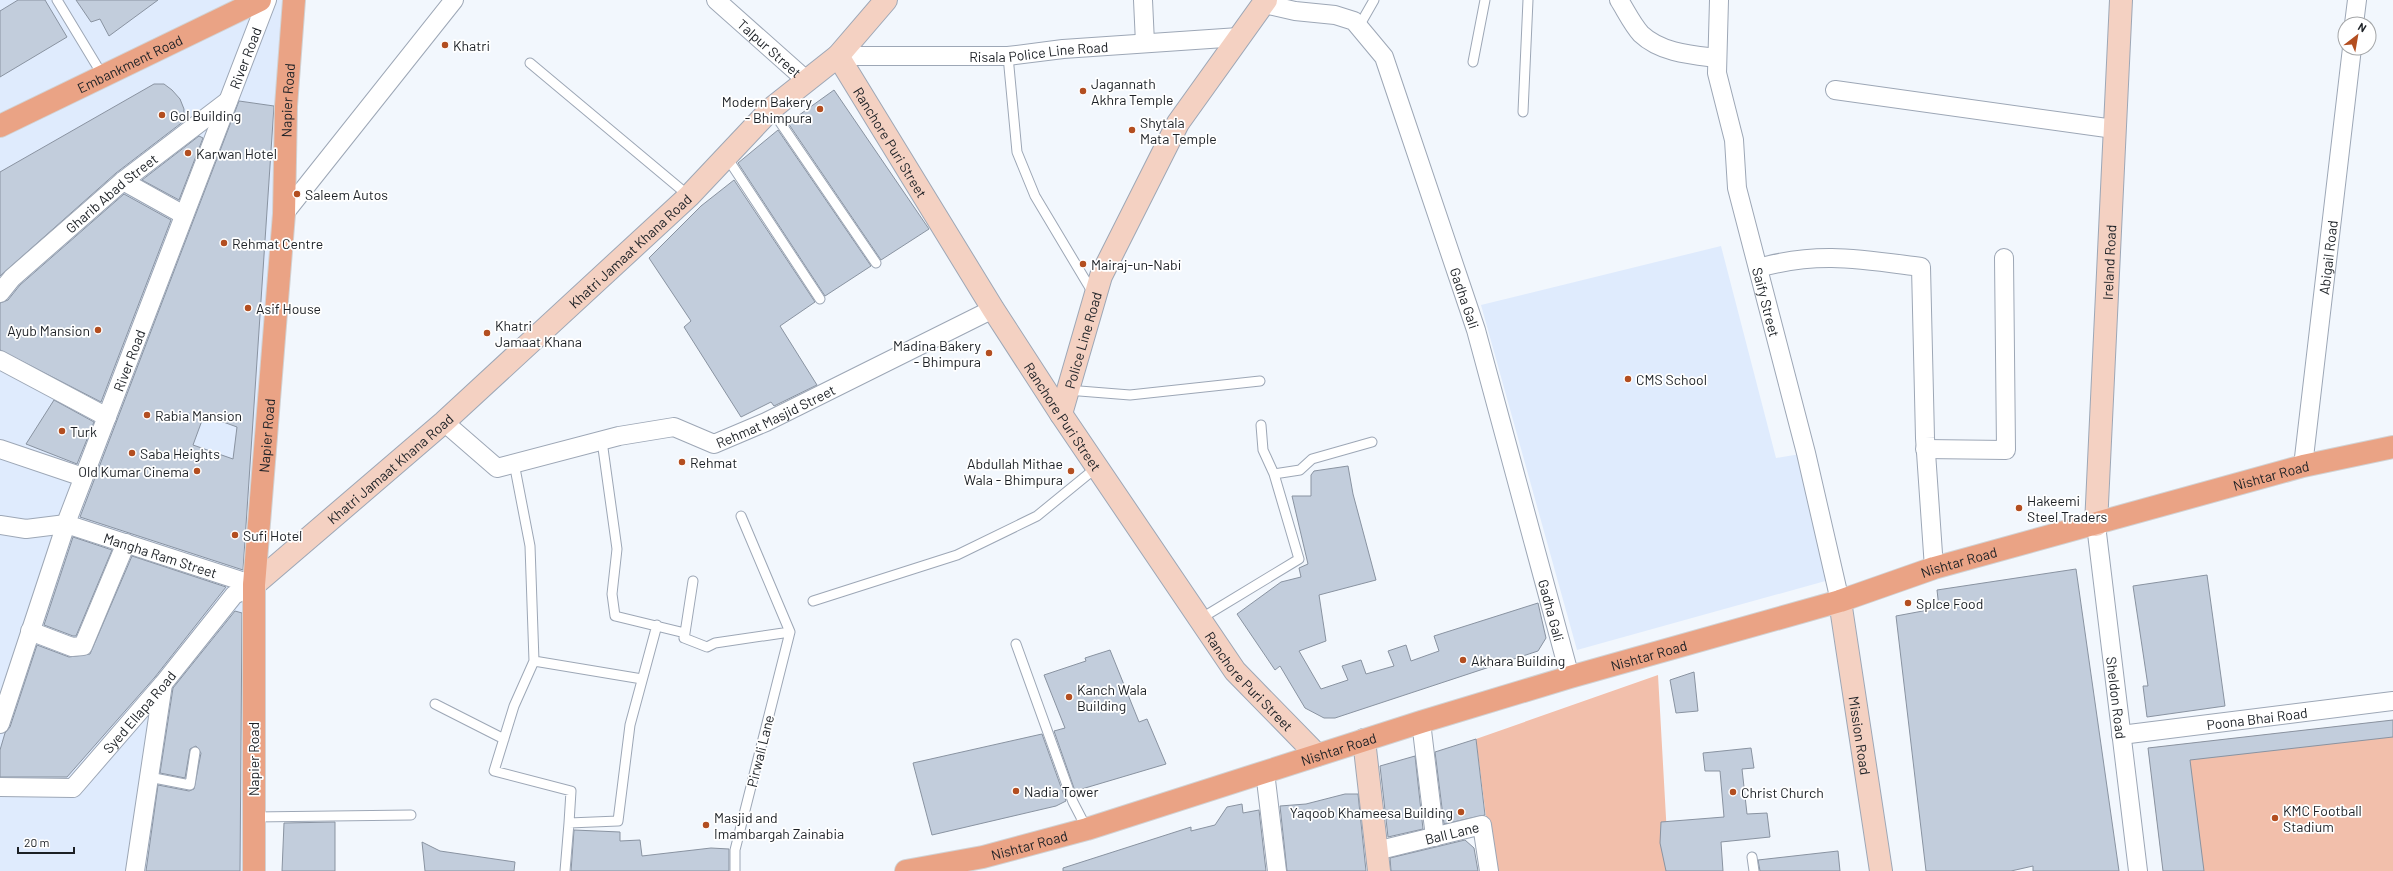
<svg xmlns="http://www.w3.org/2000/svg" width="2393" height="871" viewBox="0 0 2393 871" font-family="Barlow,sans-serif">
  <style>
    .built { fill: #dfebfd }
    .green { fill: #f2bfab }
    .building { fill: #c2cddc; stroke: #8993a1; fill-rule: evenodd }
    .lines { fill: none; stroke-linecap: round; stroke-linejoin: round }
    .lane-casing { stroke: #9da7b6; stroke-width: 11 }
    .street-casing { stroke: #9da7b6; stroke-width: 20 }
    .secondary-casing { stroke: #9da7b6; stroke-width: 24 }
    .primary-casing { stroke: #d2d2d3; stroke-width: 24 }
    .lane { stroke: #fff; stroke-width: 9 }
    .street { stroke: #fff; stroke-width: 18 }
    .secondary { stroke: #f4d1c2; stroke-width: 22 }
    .primary { stroke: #eaa385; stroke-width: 22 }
    .poi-dot { fill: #b34e20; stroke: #fff; stroke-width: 1.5 }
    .labels { text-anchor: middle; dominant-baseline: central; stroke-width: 3.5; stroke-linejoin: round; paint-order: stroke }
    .poi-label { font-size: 14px; fill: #1c2025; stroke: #fff; text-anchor: start }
    .street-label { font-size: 14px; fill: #1c2025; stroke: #fff }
  </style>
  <rect width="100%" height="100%" fill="#f2f7fd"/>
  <path class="built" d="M0 0H254L0 122Z
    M259 0H294L254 585 253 871H0V127Z
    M1721 246 1776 458 1806 453 1829 580 1577 650 1481 305Z"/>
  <path class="green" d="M1658 675 1669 871H1493L1476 739Z
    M2393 720V871H2163L2148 748Z"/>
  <path class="building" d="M18 0H45L67 37 0 77V11Z
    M76 0H158L109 36 100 19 91 22Z
    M154 84H164L172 90 180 99 184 109V121L116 173 0 276V172Z
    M834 90 929 229 881 260 788 123Z
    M239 101 274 106 243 570 80 517ZM204 415 237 427 233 459 193 445Z
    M778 130 871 266 825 296 738 163Z
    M199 136 203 138 179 200 142 180Z
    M734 180 815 302 780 326 817 385 774 406 771 402 741 417 684 327 691 321 649 258 701 206Z
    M124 194 171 220 101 402 0 350V303L8 300 20 285Z
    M54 400 94 422 77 464 26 444Z
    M1348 466 1353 494 1376 580 1319 595 1326 641 1299 651 1321 689 1348 680 1342 666 1361 660 1366 674 1394 666 1388 651 1406 645 1411 661 1439 651 1434 636 1538 603 1546 638 1538 651 1335 718H1324L1305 708 1280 666 1275 670 1237 614 1281 582 1301 577 1299 568 1308 564 1292 496H1311V475L1314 471Z
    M73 537 112 550 76 636H73L44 625Z
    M132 556 226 587 155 677 67 777H0V750L5 733 10 727 37 645 69 657 90 654Z
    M2076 569 2119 871H2033V866L2011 871H1926L1896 616 1939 608 1937 590Z
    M2207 575 2225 706 2147 717 2143 686H2148L2133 586Z
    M235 611 242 613 240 871H146L158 785 189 791 194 789 201 753 196 746 190 749 185 778 160 773 173 688Z
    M1110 650 1139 722 1147 719 1166 764 1075 791 1054 731 1065 728 1044 675 1086 661 1085 658Z
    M1694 672 1698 711 1676 713 1670 680Z
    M2393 720V737L2190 760 2204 871H2163L2148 748Z
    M1042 734 1066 801 1056 806 932 835 913 763Z
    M1476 739 1485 815 1444 824 1435 752Z
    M1751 748 1754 768 1742 769 1747 814 1767 813 1770 837 1721 842 1723 871H1666L1660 843 1661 822 1724 817 1720 771H1705L1703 753Z
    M1415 756 1423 829 1388 837 1380 766Z
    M1345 794H1358L1366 871H1287L1280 806 1306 804Z
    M1242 804 1243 813 1259 810 1266 871H1063V868L1191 827V831L1215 825 1227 807Z
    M335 822V871H282L284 823Z
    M574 830 620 832V841L640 840 642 856 711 848 729 849V871H571Z
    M1465 840 1474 848 1478 871H1391L1390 858Z
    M422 842 440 851 515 862 514 871H425Z
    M1838 851 1840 871H1760L1758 860Z"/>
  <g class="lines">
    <defs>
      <path id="lane" d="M57 0 103 76
        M1358 28 1374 0
        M1008 56 1017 152 1035 196 1093 293
        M1473 62 1485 0
        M530 63 689 196
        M771 109 876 263
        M1523 112 1528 0
        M726 156 820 299
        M1067 390 1130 395 1260 381
        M602 441 617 549 612 594 615 616 685 633 684 638 707 647 715 643 790 632
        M514 463 530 546 534 661 514 706 494 771 571 791 569 823
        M1274 474 1300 470 1312 459 1372 442
        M741 516 790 632
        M813 601 957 555 1037 516 1097 467
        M1200 619 1299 559 1274 474 1263 450 1261 425
        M685 633 693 581
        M1016 644 1073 802 1087 829
        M534 661 642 679
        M435 704 504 739
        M149 777 190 785 195 752
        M254 817 411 815
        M1752 857 1754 871
        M565 871 569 823 618 821 630 725 657 625
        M735 871V850L790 632"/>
      <g id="street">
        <path id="s1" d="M716 0 806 80"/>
        <path d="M1143 0 1145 43"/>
        <path d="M1619 0C1626 11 1632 24 1641 34 1661 53 1692 55 1717 58"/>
        <path id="s2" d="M1719 0 1717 73 1734 140 1737 188 1806 453 1840 601"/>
        <path id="s3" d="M1264 4 1295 11 1335 15 1354 21 1384 57 1476 330 1570 677"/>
        <path d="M2354 24 2357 0"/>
        <path id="s4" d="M838 56H1008L1063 49 1239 37"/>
        <path d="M1835 90 2114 129"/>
        <path d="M123 181 184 215"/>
        <path d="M284 214 454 0"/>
        <path d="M1758 268C1819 251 1859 259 1921 267L1925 438 1934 568"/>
        <path id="s5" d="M0 293 12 278 123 181 228 101"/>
        <path d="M0 360 107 417"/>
        <path id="s6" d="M444 422 497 468 619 436 674 427 714 444 766 422 993 309"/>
        <path d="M0 449 83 477"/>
        <path d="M1925 449 2006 450 2004 258"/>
        <path id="s7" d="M2303 466 2352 48"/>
        <path id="s8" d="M0 525 26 529 66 524 254 585"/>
        <path id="s9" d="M2096 525 2138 871"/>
        <path d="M30 631 72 647 83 646 126 543"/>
        <path d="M1421 722 1435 837"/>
        <path id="s10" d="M0 724 68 518 267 0"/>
        <path id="s11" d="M2121 735 2393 701"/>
        <path d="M1265 772 1277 871"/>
        <path id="s12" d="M0 787 73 788 163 684 234 595 254 585"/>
        <path id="s13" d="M1376 851 1482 825 1489 871"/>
        <path d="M135 871 163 684"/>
      </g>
      <g id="secondary">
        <path id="s14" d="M838 56 993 309 1061 414 1235 671 1317 755"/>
        <path id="s15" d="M1061 414 1101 276 1178 123 1266 0"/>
        <path id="s16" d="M2096 525 2121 0"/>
        <path id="s17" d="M254 585 444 422 689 196 771 109 838 56 886 0"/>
        <path id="s18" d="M1840 601 1881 871"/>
        <path d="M1364 740 1379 871"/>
      </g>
      <g id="primary">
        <path id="s19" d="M0 126 260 0"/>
        <path id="s20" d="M254 871V585L284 214 286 106 294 0"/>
        <path id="s21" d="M906 871 983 857 1087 829 1421 722 1570 677 1840 601 1934 568 2303 466 2393 447"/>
      </g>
    </defs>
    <use href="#lane" class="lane-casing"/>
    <use href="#street" class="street-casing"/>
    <use href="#secondary" class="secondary-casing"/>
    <use href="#primary" class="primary-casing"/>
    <use href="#lane" class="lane"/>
    <use href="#street" class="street"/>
    <use href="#secondary" class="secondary"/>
    <use href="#primary" class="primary"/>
  </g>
  <g class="poi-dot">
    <circle cx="445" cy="45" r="4"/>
    <circle cx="1083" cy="91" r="4"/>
    <circle cx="820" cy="109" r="4"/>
    <circle cx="162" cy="115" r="4"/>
    <circle cx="1132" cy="130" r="4"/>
    <circle cx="188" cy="153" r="4"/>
    <circle cx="297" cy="194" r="4"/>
    <circle cx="224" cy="243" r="4"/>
    <circle cx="1083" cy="264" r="4"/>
    <circle cx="248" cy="308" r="4"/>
    <circle cx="98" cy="330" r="4"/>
    <circle cx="487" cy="333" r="4"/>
    <circle cx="989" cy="353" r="4"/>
    <circle cx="1628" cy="379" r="4"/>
    <circle cx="147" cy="415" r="4"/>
    <circle cx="62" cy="431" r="4"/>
    <circle cx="132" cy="453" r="4"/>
    <circle cx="682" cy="462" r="4"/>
    <circle cx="197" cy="471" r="4"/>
    <circle cx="1071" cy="471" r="4"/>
    <circle cx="2019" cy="508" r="4"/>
    <circle cx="235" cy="535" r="4"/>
    <circle cx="1908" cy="603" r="4"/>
    <circle cx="1463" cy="660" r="4"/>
    <circle cx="1069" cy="697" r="4"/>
    <circle cx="1016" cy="791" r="4"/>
    <circle cx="1733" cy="792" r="4"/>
    <circle cx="1461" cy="812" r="4"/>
    <circle cx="2275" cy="818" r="4"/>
    <circle cx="706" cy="825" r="4"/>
  </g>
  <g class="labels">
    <g class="poi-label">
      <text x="453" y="45">Khatri</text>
      <text x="1091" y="83">Jagannath<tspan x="1091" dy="16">Akhra Temple</tspan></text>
      <text x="812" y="101" text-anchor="end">Modern Bakery<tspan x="812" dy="16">- Bhimpura</tspan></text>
      <text x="170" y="115">Gol Building</text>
      <text x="1140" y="122">Shytala<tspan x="1140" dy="16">Mata Temple</tspan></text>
      <text x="196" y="153">Karwan Hotel</text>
      <text x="305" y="194">Saleem Autos</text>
      <text x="232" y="243">Rehmat Centre</text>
      <text x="1091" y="264">Mairaj-un-Nabi</text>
      <text x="256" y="308">Asif House</text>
      <text x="495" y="325">Khatri<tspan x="495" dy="16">Jamaat Khana</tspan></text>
      <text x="90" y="330" text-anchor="end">Ayub Mansion</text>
      <text x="981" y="345" text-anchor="end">Madina Bakery<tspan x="981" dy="16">- Bhimpura</tspan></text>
      <text x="1636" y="379">CMS School</text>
      <text x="155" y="415">Rabia Mansion</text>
      <text x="70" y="431">Turk</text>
      <text x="140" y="453">Saba Heights</text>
      <text x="690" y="462">Rehmat</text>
      <text x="1063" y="463" text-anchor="end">Abdullah Mithae<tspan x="1063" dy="16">Wala - Bhimpura</tspan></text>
      <text x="189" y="471" text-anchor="end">Old Kumar Cinema</text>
      <text x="2027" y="500">Hakeemi<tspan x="2027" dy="16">Steel Traders</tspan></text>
      <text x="243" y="535">Sufi Hotel</text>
      <text x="1916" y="603">SpIce Food</text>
      <text x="1471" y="660">Akhara Building</text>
      <text x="1077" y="689">Kanch Wala<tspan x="1077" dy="16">Building</tspan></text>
      <text x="1024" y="791">Nadia Tower</text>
      <text x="1741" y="792">Christ Church</text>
      <text x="2283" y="810">KMC Football<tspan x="2283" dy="16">Stadium</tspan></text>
      <text x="1453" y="812" text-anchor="end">Yaqoob Khameesa Building</text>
      <text x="714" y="817">Masjid and<tspan x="714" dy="16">Imambargah Zainabia</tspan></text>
    </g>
    <g class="street-label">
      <text stroke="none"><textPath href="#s1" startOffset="72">Talpur Street</textPath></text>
      <text stroke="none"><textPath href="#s4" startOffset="201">Risala Police Line Road</textPath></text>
      <text stroke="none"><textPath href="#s10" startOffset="710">River Road</textPath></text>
      <text stroke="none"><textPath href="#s19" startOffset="144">Embankment Road</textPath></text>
      <text stroke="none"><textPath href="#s20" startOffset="772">Napier Road</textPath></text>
      <text stroke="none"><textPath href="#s14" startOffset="101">Ranchore Puri Street</textPath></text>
      <text stroke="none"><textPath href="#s5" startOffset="150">Gharib Abad Street</textPath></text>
      <text stroke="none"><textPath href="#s17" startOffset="503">Khatri Jamaat Khana Road</textPath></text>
      <text stroke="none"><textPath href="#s7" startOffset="210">Abigail Road</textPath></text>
      <text stroke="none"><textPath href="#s16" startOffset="263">Ireland Road</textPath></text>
      <text stroke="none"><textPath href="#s3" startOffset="393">Gadha Gali</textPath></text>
      <text stroke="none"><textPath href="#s2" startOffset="308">Saify Street</textPath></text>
      <text stroke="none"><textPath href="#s15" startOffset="77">Police Line Road</textPath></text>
      <text stroke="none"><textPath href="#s10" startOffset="386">River Road</textPath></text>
      <text stroke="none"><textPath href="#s6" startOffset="363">Rehmat Masjid Street</textPath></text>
      <text stroke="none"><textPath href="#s14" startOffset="425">Ranchore Puri Street</textPath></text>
      <text stroke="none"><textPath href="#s20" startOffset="436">Napier Road</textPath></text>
      <text stroke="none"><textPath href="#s17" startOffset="179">Khatri Jamaat Khana Road</textPath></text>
      <text stroke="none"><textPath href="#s21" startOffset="1422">Nishtar Road</textPath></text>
      <text stroke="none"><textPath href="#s8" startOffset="166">Mangha Ram Street</textPath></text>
      <text stroke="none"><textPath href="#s21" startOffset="1098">Nishtar Road</textPath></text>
      <text stroke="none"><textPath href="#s3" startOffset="717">Gadha Gali</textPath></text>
      <text stroke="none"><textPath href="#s21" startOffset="774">Nishtar Road</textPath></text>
      <text stroke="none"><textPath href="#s14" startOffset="749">Ranchore Puri Street</textPath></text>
      <text stroke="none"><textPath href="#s9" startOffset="174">Sheldon Road</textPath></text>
      <text stroke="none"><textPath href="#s12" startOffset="174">Syed Ellapa Road</textPath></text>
      <text stroke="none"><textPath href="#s11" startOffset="137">Poona Bhai Road</textPath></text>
      <text stroke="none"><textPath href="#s18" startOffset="136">Mission Road</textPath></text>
      <text stroke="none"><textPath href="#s21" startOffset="450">Nishtar Road</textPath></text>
      <text transform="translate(760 751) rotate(-76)">Pirwali Lane</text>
      <text transform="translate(253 759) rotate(-90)">Napier Road</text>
      <text stroke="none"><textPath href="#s13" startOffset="78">Ball Lane</textPath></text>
      <text stroke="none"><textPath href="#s21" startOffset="126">Nishtar Road</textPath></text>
    </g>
  </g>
  <g transform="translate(2357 36) rotate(31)"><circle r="19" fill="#ffffff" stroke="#a4a6a8"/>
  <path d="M0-3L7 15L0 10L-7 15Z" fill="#b34e20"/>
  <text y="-6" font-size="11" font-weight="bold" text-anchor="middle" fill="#1c2025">N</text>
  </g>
  <path d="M18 847v6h56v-6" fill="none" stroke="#1c2025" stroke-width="2"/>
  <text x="24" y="847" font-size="12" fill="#1c2025" stroke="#ffffff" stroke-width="3" paint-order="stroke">20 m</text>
</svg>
